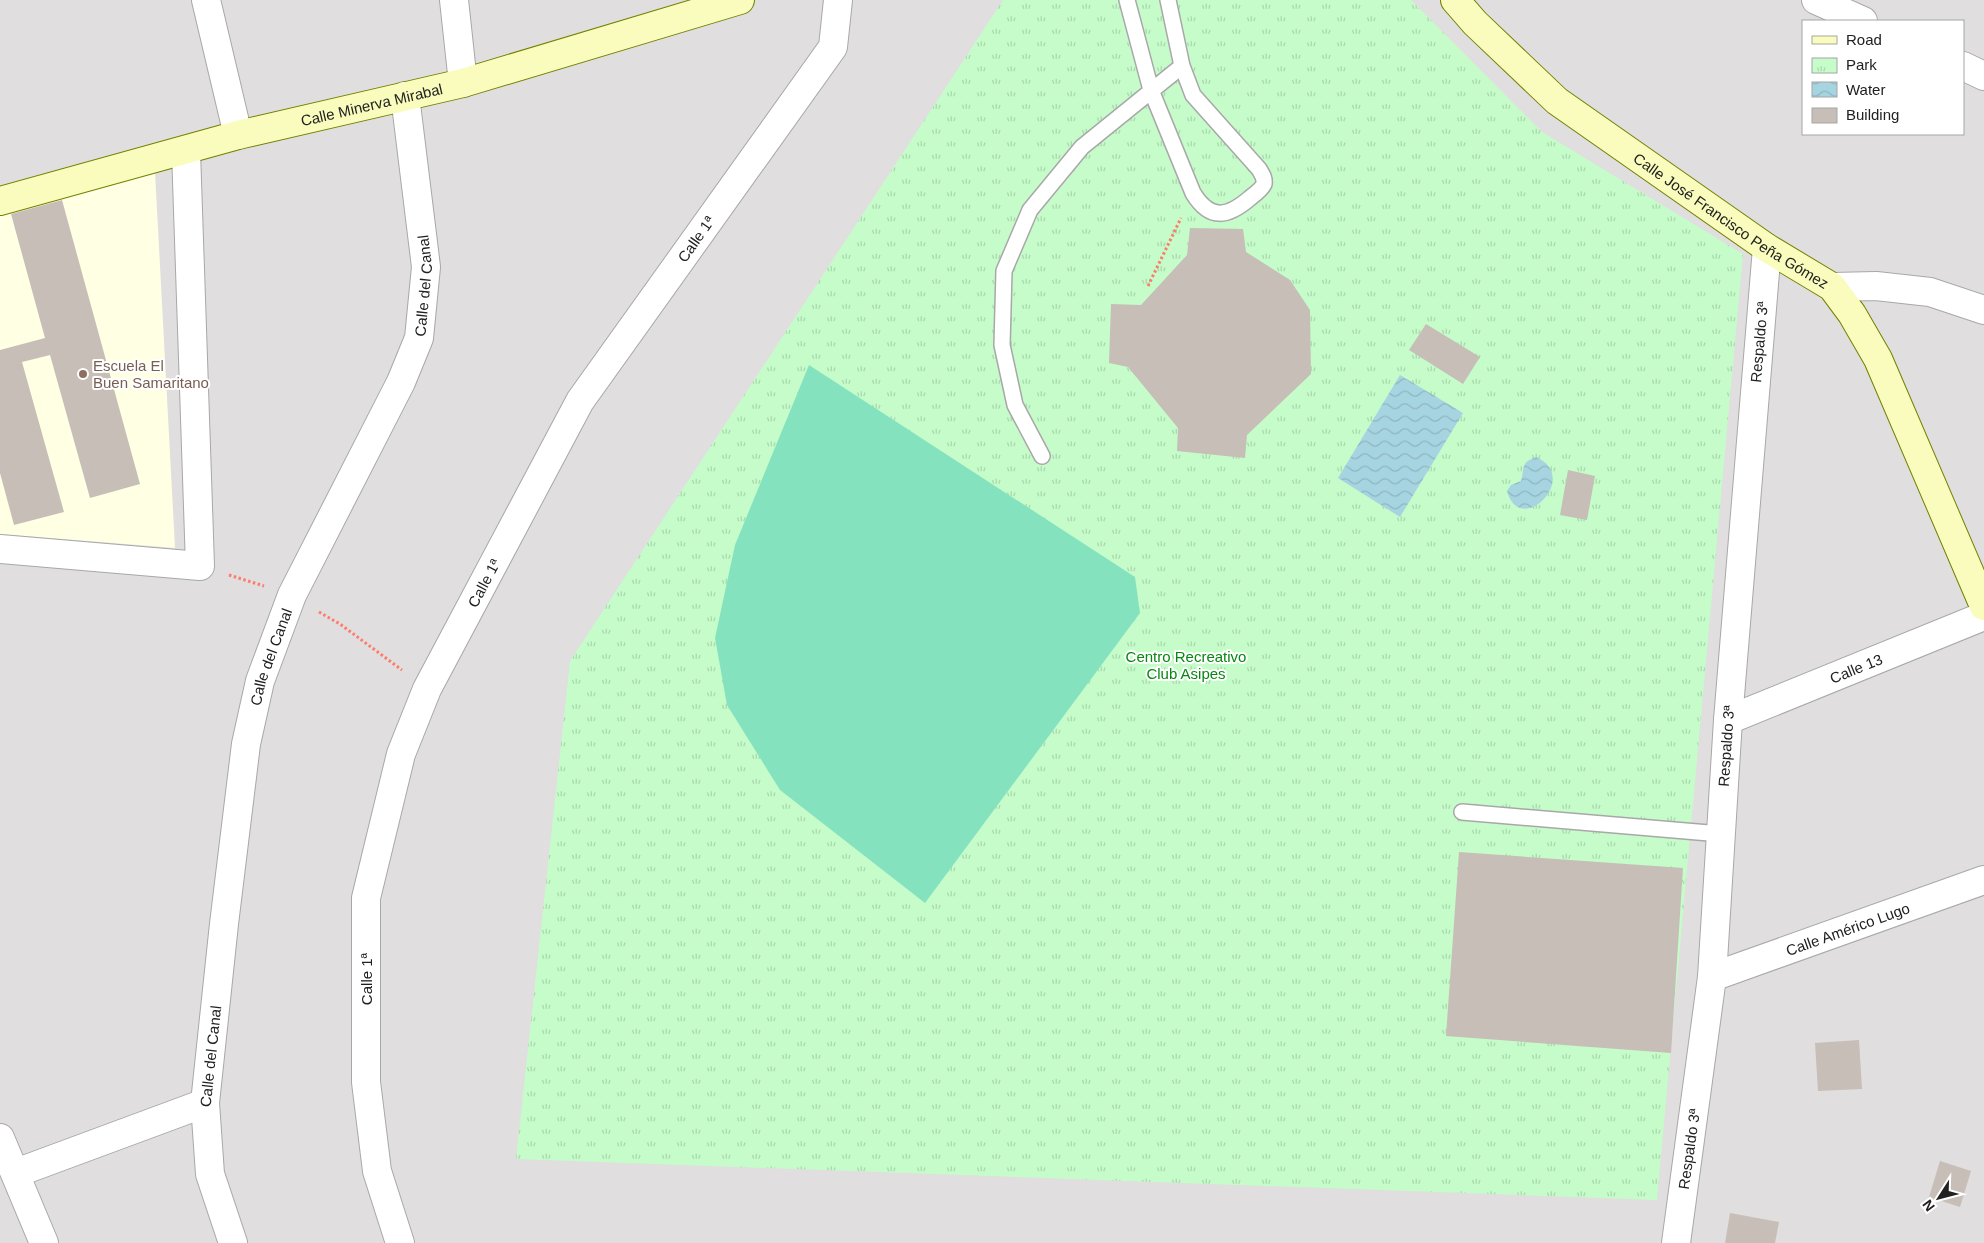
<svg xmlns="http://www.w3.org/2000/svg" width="1984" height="1243" viewBox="0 0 1984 1243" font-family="Arial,sans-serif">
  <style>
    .residential { fill: #e0dede; fill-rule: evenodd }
    .education { fill: #ffffe4 }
    .park { fill: url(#park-tufts) }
    .pitch { fill: #84e3be }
    .water { fill: url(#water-waves) }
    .building { fill: #c7beb7 }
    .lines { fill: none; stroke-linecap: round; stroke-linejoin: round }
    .lane-casing { stroke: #a8a8a8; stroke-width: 18 }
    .street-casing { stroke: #a8a8a8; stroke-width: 30 }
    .secondary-casing { stroke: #728001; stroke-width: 30 }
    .path { stroke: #ff7b6c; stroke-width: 3; stroke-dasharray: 2.5 2.5; stroke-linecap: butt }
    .lane { stroke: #fff; stroke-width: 15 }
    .street { stroke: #fff; stroke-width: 28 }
    .secondary { stroke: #f9fcbc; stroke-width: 28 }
    .education-dot { fill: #8d6e63; stroke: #fff; stroke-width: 2 }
    .labels { text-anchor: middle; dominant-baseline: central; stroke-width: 4; stroke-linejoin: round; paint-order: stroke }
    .street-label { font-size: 15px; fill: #212121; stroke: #fff }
    .education-label { font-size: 15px; fill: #785e54; stroke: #fff; text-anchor: start }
    .park-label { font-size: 15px; fill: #088712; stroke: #fff }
  </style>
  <defs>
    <pattern id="park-tufts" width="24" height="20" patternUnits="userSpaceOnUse" patternTransform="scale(1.25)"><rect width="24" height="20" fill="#c5fcca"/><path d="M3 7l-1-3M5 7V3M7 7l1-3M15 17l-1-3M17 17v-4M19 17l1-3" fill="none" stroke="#a9d8ad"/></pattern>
    <pattern id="water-waves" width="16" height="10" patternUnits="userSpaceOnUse" patternTransform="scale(1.25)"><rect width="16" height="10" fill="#a7d4e1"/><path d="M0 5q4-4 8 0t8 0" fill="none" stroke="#8fb6c1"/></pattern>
  </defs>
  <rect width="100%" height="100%" fill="#f2efe8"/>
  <path class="residential" d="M0 0H1984V1243H0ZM1803 21H1963V134H1803Z"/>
  <path class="education" d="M155 172 175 548 0 534V213Z"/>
  <path class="park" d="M1003 0H1411L1542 132 1743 254 1657 1200 516 1159 570 661Z"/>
  <path class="pitch" d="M809 365 1135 577 1140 613 925 903 780 790 727 705 715 638 735 545Z"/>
  <path class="water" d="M1400 375 1463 413 1400 517 1338 478Z
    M1536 457C1582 477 1520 539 1507 491L1511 485 1521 481C1525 467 1520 463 1536 457Z"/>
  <path class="building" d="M62 200 140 484 90 498 50 355 22 362 64 512 14 525 0 473V350L45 338 11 214Z
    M1190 228 1243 229 1246 252 1290 280 1310 310 1311 374 1247 435 1245 458 1177 451 1178 428 1128 367 1109 363 1111 304 1141 305 1187 255Z
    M1426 324 1480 357 1463 384 1409 350Z
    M1568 470 1595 476 1587 520 1560 515Z
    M1459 852 1683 868 1671 1053 1446 1036Z
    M1859 1040 1862 1089 1818 1091 1815 1043Z
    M1940 1161 1971 1171 1960 1207 1929 1197Z
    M1730 1213 1779 1222 1775 1243H1725Z"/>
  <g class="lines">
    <defs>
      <path id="lane" d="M1127 0 1151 90 1193 193C1210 221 1228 217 1250 198 1255 194 1262 189 1264 184 1265 178 1262 174 1259 169L1193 95 1182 66 1168 0
        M1042 456 1015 405 1002 345 1004 271 1030 210 1082 147 1182 66
        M1462 812 1721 834"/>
      <g id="street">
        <path d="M206 0 238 135"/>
        <path d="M454 0 463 83"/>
        <path d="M1816 0 1863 21"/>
        <path d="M1963 66 1984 76"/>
        <path d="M1832 287 1876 286 1930 292 1984 310"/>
        <path d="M0 549 200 566 186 151"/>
        <path id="s1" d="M1728 720 1984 616"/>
        <path id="s2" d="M1712 977 1984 880"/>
        <path d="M0 1138 44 1243"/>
        <path d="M16 1173 205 1103"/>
        <path id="s3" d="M233 1243 210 1174 205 1103 224 924 246 744 260 681 292 595 401 382 419 338 426 267 405 96"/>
        <path d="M400 1243 377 1171 366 1082V898L401 754 427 689 580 401 833 47 838 0"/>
        <path d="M1676 1243 1712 977 1728 720 1767 248"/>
      </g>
      <g id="secondary">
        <path id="s4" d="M1455 0 1475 23 1557 101 1767 248 1832 287 1852 314 1878 359 1984 606"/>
        <path id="s5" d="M0 201 238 135 463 83 740 0"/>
      </g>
    </defs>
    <use href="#lane" class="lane-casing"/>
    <use href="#street" class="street-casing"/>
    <use href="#secondary" class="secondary-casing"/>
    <path class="path" d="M1148 286 1181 218
      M229 575 264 586
      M319 612 340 624 402 670"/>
    <use href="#lane" class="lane"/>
    <use href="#street" class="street"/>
    <use href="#secondary" class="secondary"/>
  </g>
  <circle class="education-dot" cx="83" cy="374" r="5"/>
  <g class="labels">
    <g class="street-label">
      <text stroke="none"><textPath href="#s5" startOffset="384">Calle Minerva Mirabal</textPath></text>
      <text stroke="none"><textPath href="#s4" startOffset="355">Calle José Francisco Peña Gómez</textPath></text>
      <text transform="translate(696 239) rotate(-55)">Calle 1ª</text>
      <text stroke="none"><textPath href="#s3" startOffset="1001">Calle del Canal</textPath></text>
      <text transform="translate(1759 342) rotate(-85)">Respaldo 3ª</text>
      <text transform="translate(484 583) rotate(-62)">Calle 1ª</text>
      <text stroke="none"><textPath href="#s3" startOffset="596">Calle del Canal</textPath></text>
      <text stroke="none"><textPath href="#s1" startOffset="138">Calle 13</textPath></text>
      <text transform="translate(1726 746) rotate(-86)">Respaldo 3ª</text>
      <text stroke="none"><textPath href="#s2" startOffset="144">Calle Américo Lugo</textPath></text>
      <text transform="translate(366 979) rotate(-90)">Calle 1ª</text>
      <text stroke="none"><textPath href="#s3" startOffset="191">Calle del Canal</textPath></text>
      <text transform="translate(1689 1149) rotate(-82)">Respaldo 3ª</text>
    </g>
    <g class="education-label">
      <text x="93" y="365">Escuela El<tspan x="93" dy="17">Buen Samaritano</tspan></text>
    </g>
    <g class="park-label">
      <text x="1186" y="656">Centro Recreativo<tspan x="1186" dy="17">Club Asipes</tspan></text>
    </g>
  </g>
  <rect x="1802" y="20" width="162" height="115" fill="#ffffff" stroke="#a6a6a6"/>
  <rect x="1812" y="36" width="25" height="8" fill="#f9fcbc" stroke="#a6a6a6"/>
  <text x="1846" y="45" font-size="15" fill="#212121">Road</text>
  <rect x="1812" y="58" width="25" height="15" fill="url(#park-tufts)" stroke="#a6a6a6"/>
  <text x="1846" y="70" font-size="15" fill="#212121">Park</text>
  <rect x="1812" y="82" width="25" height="15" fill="url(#water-waves)" stroke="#a6a6a6"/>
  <text x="1846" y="95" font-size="15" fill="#212121">Water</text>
  <rect x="1812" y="108" width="25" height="15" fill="#c7beb7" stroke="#a6a6a6"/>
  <text x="1846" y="120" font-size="15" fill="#212121">Building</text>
  <g transform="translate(1939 1198) rotate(234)" stroke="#ffffff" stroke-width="4" paint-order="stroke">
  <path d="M0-4L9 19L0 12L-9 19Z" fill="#212121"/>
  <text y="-8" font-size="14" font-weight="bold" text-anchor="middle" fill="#212121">N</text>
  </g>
</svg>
